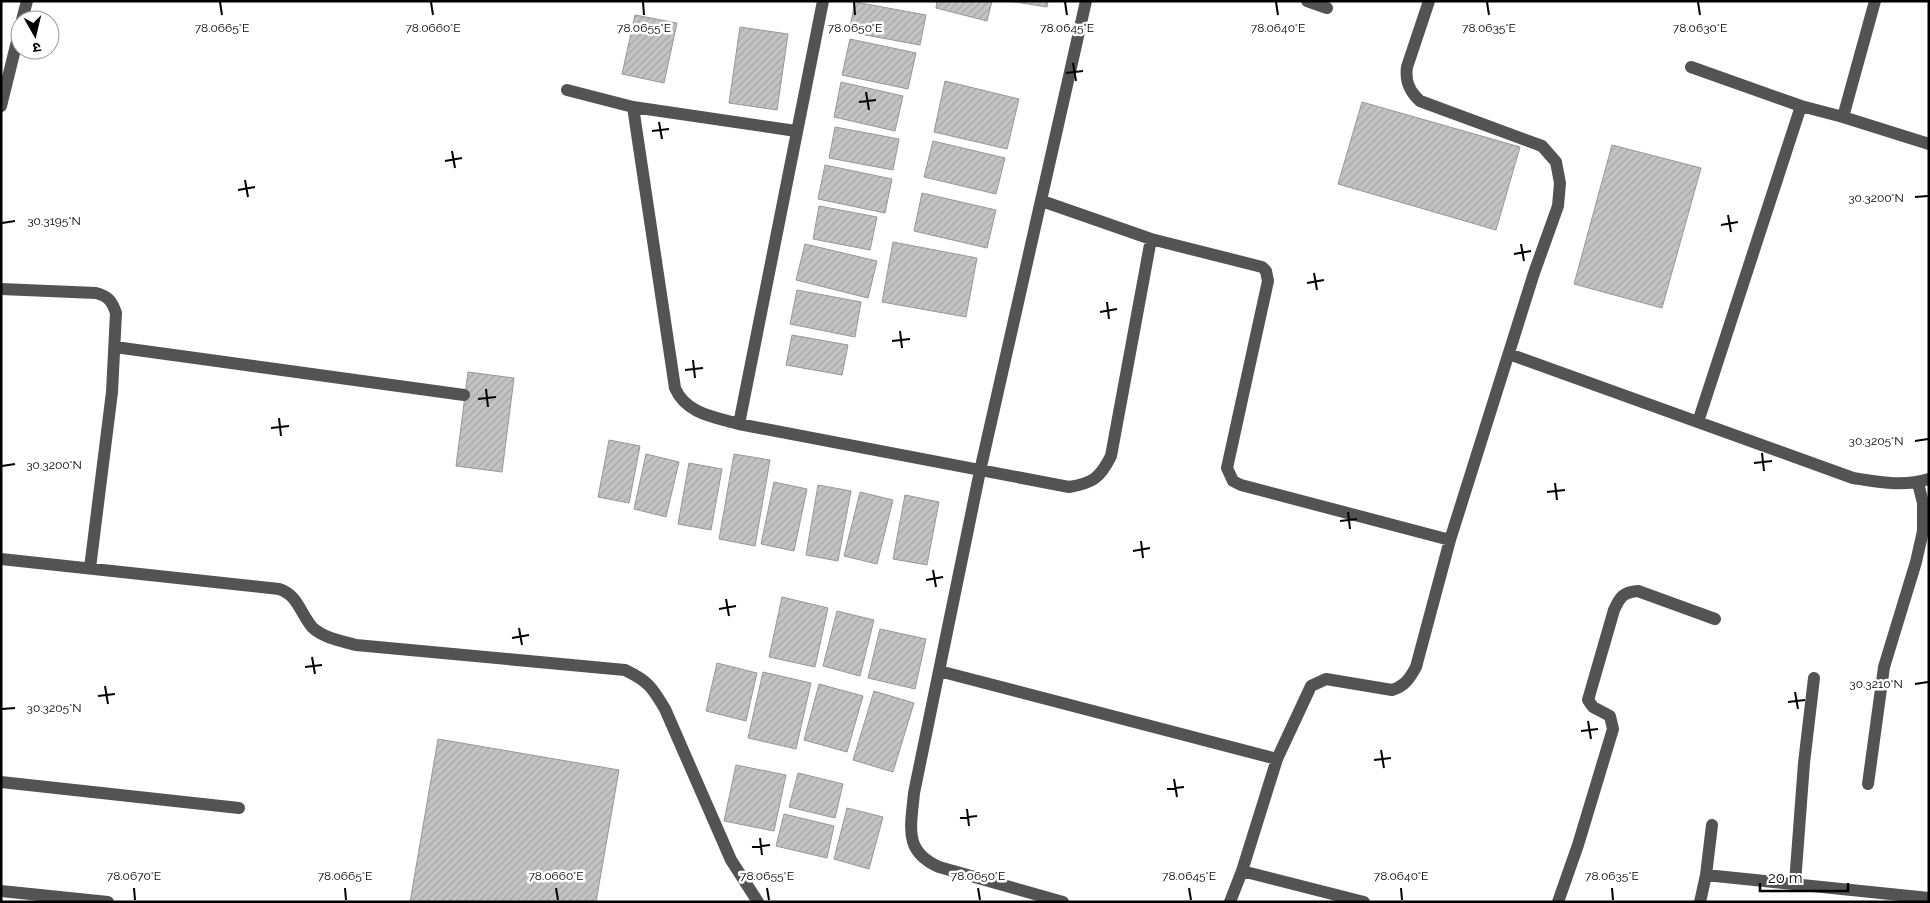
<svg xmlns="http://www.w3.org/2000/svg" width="1930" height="903" viewBox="0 0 1930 903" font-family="Raleway,'Noto Sans Devanagari',sans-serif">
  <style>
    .building { fill: url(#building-hatch); stroke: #979797 }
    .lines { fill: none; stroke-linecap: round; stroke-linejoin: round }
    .minor { stroke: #535353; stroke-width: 12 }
    .ticks { fill: none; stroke: #000; stroke-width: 2 }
    .ticks-label { font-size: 12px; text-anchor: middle; fill: #000; stroke: #fff; stroke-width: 5; stroke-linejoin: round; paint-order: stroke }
  </style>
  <defs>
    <pattern id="building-hatch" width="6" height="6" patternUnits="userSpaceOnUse" patternTransform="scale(1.25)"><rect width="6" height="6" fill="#c3c3c3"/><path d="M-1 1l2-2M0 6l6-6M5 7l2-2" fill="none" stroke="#a6a6a6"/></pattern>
  </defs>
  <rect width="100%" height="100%" fill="#fff"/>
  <path class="building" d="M937 1H992L987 21 936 8Z
    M1009 1H1048L1047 7Z
    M855 2 926 15 920 45 849 32Z
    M635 15 677 23 664 83 622 74Z
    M740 27 788 34 777 110 729 103Z
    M850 39 916 53 908 89 842 75Z
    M945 81 1019 99 1007 149 934 132Z
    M841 82 903 96 895 131 834 117Z
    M1362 102 1520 147 1496 230 1338 184Z
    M835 127 899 139 893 170 829 158Z
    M933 141 1005 158 996 194 924 177Z
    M1612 145 1701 168 1662 308 1574 284Z
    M825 165 892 179 885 213 818 199Z
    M922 193 996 210 987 248 914 231Z
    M819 206 877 217 870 250 813 239Z
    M893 242 977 258 966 317 882 302Z
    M805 244 877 261 868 298 796 280Z
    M797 290 861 302 855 337 790 324Z
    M792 335 848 345 842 375 786 365Z
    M468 372 514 378 502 472 456 466Z
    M609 440 640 446 629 503 598 497Z
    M646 454 679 462 666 517 634 509Z
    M734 454 770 460 755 546 719 539Z
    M689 463 722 469 711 530 678 524Z
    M774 482 807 489 794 551 761 544Z
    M818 485 851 491 838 561 806 555Z
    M860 492 893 500 877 564 844 556Z
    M905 495 939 502 927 565 893 559Z
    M782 597 828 608 815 667 769 657Z
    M837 611 874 620 860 676 823 666Z
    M880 629 926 639 915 689 868 678Z
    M717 663 757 673 746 721 706 711Z
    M763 672 811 683 796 749 748 738Z
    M819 684 863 696 847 752 804 740Z
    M874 691 914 703 893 772 853 760Z
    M438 739 619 770 596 902H410Z
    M736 765 786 775 774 831 724 821Z
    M798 773 843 784 835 818 789 807Z
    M847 808 883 817 869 869 834 859Z
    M784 814 834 826 827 858 776 846Z"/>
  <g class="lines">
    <path class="minor" d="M1307 1 1327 8
      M22 20 27 1
      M1691 67 1801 106 1843 117 1929 144
      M567 90 633 107 796 131
      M1 106 20 29
      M633 107 675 388C686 414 715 417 739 424L1069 487C1093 483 1100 478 1111 456L1151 239
      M1843 117 1875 1
      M1042 201 1151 239 1262 267 1266 271 1268 281 1227 468 1233 481 1241 485 1450 540
      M1 289 96 293C108 296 112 301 116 313L112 392 90 568
      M115 347 464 395
      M1509 354 1853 478C1879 482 1903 487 1929 479
      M1698 422 1801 106
      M739 424 823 1
      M1 559 279 589C298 595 300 613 312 627 323 638 342 641 356 645L625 670C648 681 652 687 665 709L731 860 758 902
      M939 671 1277 759
      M1 782 239 808
      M1868 784 1884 667 1916 562 1923 531V503L1918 483
      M1242 871 1364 902
      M1706 875 1929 898
      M1795 883 1804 763 1814 678
      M1 891 108 902
      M1063 902 939 867C903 851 911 827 914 793L980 471 1086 1
      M1230 902 1242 871 1277 759 1311 686 1326 679 1392 690C1405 686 1410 678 1416 667L1450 540 1534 273 1558 206 1560 183 1556 162 1542 146 1420 101C1409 91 1405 81 1407 67L1429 1
      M1558 902 1578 845 1613 729 1610 716 1593 707 1588 700 1614 610C1620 597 1623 592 1638 591L1715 619
      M1700 902 1706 875 1712 825"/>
  </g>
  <path class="ticks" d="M220 2 222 15M431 2 433 15M643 2 644 15M854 2 855 15M1065 2 1067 15M1276 2 1278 15M1487 2 1489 15M1698 2 1700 15M1073 63 1076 81M1066 73 1083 71M866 92 869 110M859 102 876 100M659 122 662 139M652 131 669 129M452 151 455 168M445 161 462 158M245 180 248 197M238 190 255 187M1915 197 1928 196M1728 215 1731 232M2 223 15 221M1721 225 1738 222M1521 244 1524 261M1514 254 1531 251M1314 273 1317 290M1307 283 1324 280M1107 302 1109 319M1100 312 1117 309M900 331 902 348M892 341 910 339M693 360 695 378M685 370 703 368M486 389 488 407M478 399 496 397M279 418 281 436M271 428 289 426M1915 441 1928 439M1762 453 1764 471M1754 463 1772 461M2 466 15 464M1555 483 1557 500M1547 492 1565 490M1348 512 1350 529M1340 521 1357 519M1141 541 1143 558M1133 551 1150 548M933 570 936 587M926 580 943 577M726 599 729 616M719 609 736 606M519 628 522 645M512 638 529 635M312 657 315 674M305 667 322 665M1915 684 1928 682M105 686 108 704M1795 692 1798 709M98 696 115 694M1788 702 1805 700M2 709 15 708M1588 721 1591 739M1581 731 1598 729M1381 750 1384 768M1374 760 1391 758M1174 779 1177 797M1167 789 1184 787M967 809 969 826M960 818 977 816M760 838 762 855M752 847 770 845M134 888 135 900M345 888 346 900M556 888 558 900M767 888 769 900M978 888 980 900M1189 888 1191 900M1401 888 1402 900M1612 888 1613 900"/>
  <g class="ticks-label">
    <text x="222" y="32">78.0665°E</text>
    <text x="433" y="32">78.0660°E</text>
    <text x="644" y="32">78.0655°E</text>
    <text x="855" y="32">78.0650°E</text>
    <text x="1067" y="32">78.0645°E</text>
    <text x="1278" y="32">78.0640°E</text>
    <text x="1489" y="32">78.0635°E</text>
    <text x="1700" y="32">78.0630°E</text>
    <text x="1876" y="202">30.3200°N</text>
    <text x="54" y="225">30.3195°N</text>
    <text x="1876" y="445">30.3205°N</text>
    <text x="54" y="469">30.3200°N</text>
    <text x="1876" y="688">30.3210°N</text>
    <text x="54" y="712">30.3205°N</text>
    <text x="134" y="880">78.0670°E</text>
    <text x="345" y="880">78.0665°E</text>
    <text x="556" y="880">78.0660°E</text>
    <text x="767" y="880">78.0655°E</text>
    <text x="978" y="880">78.0650°E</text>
    <text x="1189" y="880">78.0645°E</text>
    <text x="1401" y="880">78.0640°E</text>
    <text x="1612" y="880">78.0635°E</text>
  </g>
  <rect width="1930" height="903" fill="none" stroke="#000000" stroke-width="5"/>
  <g transform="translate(35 35) rotate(172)"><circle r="24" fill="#ffffff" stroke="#999999"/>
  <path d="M0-4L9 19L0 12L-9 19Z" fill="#000000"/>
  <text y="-8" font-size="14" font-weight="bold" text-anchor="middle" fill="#000000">उ</text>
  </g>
  <path d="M1760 883v8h88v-8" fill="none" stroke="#000000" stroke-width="2.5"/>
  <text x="1768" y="883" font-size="15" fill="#000000" stroke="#ffffff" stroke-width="4" paint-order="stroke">20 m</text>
</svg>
